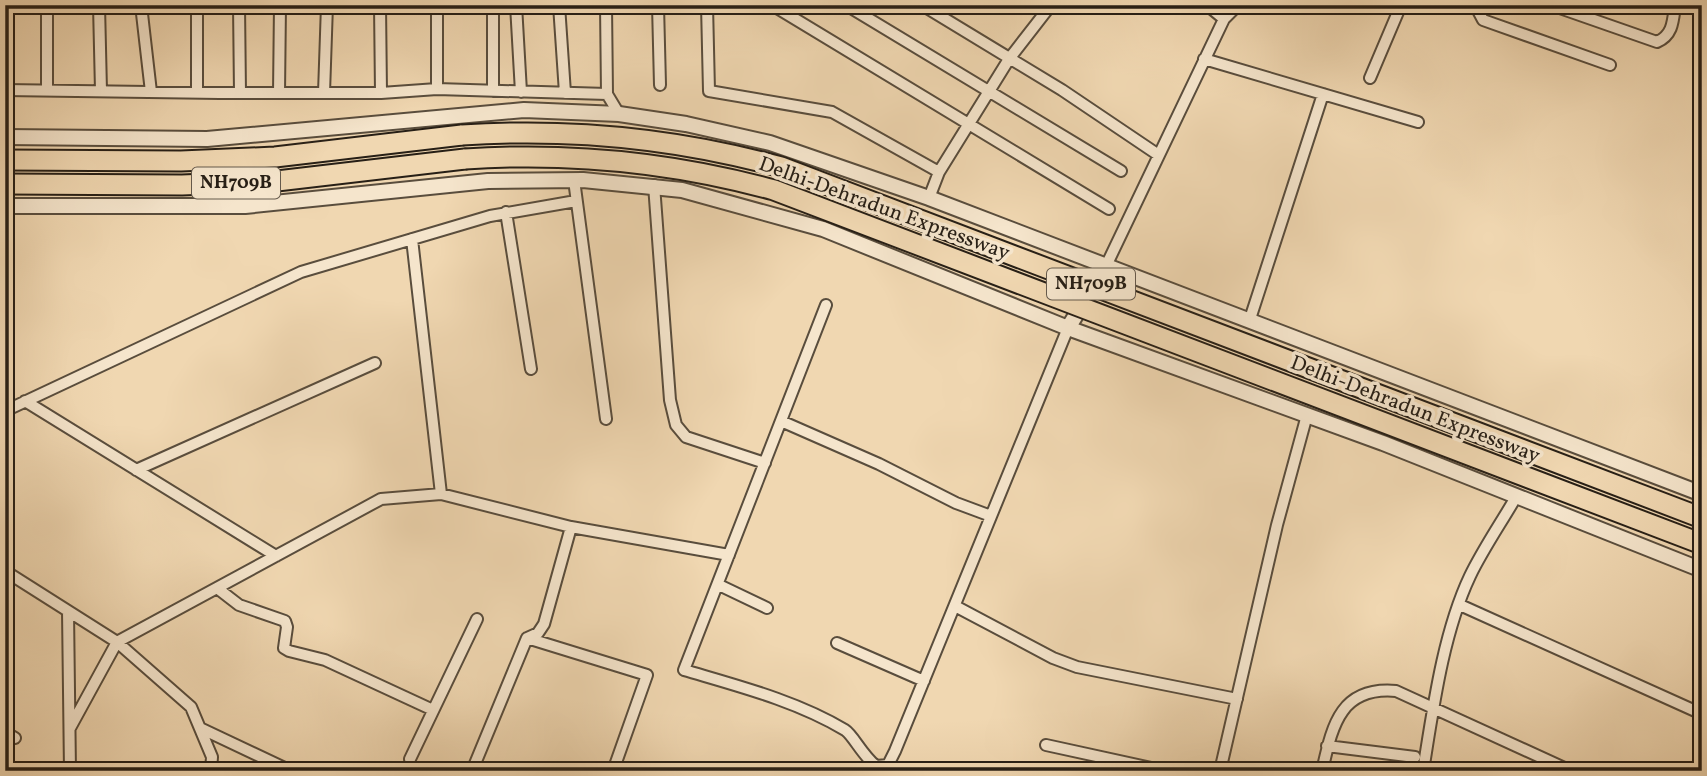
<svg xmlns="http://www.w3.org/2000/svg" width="1707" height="776" viewBox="0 0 1707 776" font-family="Vollkorn,serif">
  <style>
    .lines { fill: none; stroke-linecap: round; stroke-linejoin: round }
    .minor-casing { stroke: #594d3d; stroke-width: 14 }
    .tertiary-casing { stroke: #594d3d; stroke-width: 18 }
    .motorway-casing { stroke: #271f16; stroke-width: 23 }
    .minor { stroke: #f5e5cc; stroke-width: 10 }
    .tertiary { stroke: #f5e5cc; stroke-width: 14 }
    .motorway { stroke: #f0d7b1; stroke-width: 19 }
    .motorway-bridge-casing { stroke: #271f16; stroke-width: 23; stroke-linecap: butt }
    .motorway-bridge { stroke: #f0d7b1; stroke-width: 19 }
    .labels { text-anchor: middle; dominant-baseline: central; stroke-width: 7; stroke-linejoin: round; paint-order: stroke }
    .shield { fill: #f5e5cc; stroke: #655a4d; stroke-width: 2 }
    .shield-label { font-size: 19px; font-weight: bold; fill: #271f16 }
    .street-label { font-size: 21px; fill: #271f16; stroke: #f5e5cc }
  </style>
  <rect width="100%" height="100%" fill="#f0d7b1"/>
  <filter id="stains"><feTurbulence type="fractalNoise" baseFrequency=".00286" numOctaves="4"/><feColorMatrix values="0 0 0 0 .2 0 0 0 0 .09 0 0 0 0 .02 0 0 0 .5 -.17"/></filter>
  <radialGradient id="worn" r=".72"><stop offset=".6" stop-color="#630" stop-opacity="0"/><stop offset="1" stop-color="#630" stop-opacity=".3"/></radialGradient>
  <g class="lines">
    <defs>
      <path id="minor" d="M47 5V90
        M99 5 101 91
        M141 5 151 92
        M197 5V93
        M239 5 240 93
        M380 5 381 93
        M437 5V89
        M493 5V91
        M516 5 521 92
        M559 5 565 93
        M606 5 607 94 619 114
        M658 5 660 85
        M707 5 709 91 832 112 939 172
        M772 5 1109 209
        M846 5 1121 171
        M922 5 1062 90 1157 154
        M1207 5 1224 19
        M1475 5 1483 20 1610 65
        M1551 5 1657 42C1673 35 1673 21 1675 5
        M1204 59 1418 122
        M1370 78 1401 5
        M5 90 220 93H381L437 89 607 94
        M279 93 280 5
        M324 93 327 5
        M574 180 606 419
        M654 185 670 400 676 425 686 437 765 463
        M929 198 939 172 1009 59 1051 5
        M506 212 531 369
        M412 239 441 494
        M1106 266 1224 19 1238 5
        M826 305 684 670C738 686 797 701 845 730 853 735 862 755 876 766L888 765 895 751 1068 328
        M1250 319 1323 94
        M25 401 276 556
        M5 411 301 272 490 216 576 201
        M781 421 879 464 956 503 991 516
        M136 470 375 363
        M571 527 729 555
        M5 571 117 642 191 707 212 757 211 771
        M719 585 767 608
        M217 588 239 605 285 621 287 627 284 648 289 651 325 660 433 710
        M1460 605 1702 714
        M955 606 1053 658 1077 667 1237 699
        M68 611 70 771
        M527 638 647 675 613 771
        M837 643 924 681
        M70 728 117 642 381 499 441 494 571 527 544 624 538 633 527 638 472 771
        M200 728 291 771
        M5 732 15 738
        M1046 745 1165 771
        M1327 746 1415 757
        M410 759 477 619
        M1220 771 1277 525 1307 415
        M1322 771C1332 728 1339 686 1396 691L1571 771
        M1423 771C1433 709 1443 633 1470 576 1483 549 1501 523 1516 497"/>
      <path id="tertiary" d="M5 137 207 139 524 110 619 114 686 124 770 143 929 198 1702 494
        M5 206H245L488 181 583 180 682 190 823 229 1068 328 1383 443 1702 570
        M1068 328 1106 266"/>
      <path id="motorway" d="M5 160 181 161 275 157 462 135
        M5 184 182 185 277 181 465 159"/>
    </defs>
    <use href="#minor" class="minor-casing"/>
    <use href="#tertiary" class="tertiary-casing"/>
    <use href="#motorway" class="motorway-casing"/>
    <use href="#minor" class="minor"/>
    <use href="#tertiary" class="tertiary"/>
    <use href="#motorway" class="motorway"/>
    <defs>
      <path id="motorway-bridge" d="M462 135C571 128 676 138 781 167L1702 518
        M465 159C571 152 672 162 774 190L1702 544"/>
    </defs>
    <use href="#motorway-bridge" class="motorway-bridge-casing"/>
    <use href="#motorway-bridge" class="motorway-bridge"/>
  </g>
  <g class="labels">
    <g class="shield">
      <rect x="192" y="167.5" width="88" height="31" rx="5"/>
      <rect x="1047" y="268.5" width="88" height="31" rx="5"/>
    </g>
    <g class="shield-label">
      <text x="236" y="183">NH709B</text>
      <text x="1091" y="284">NH709B</text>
    </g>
    <g class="street-label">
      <text transform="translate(884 209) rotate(20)">Delhi-Dehradun Expressway</text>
      <text transform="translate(1415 410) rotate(21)">Delhi-Dehradun Expressway</text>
    </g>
  </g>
  <rect width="1707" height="776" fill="none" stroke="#f0d7b1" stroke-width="28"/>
  <rect x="7" y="7" width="1693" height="762" fill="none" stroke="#271f16" stroke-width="3.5"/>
  <rect x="14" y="14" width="1679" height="748" fill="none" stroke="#271f16" stroke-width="2"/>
  <rect width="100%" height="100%" filter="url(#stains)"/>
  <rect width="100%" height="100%" fill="url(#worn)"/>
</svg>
